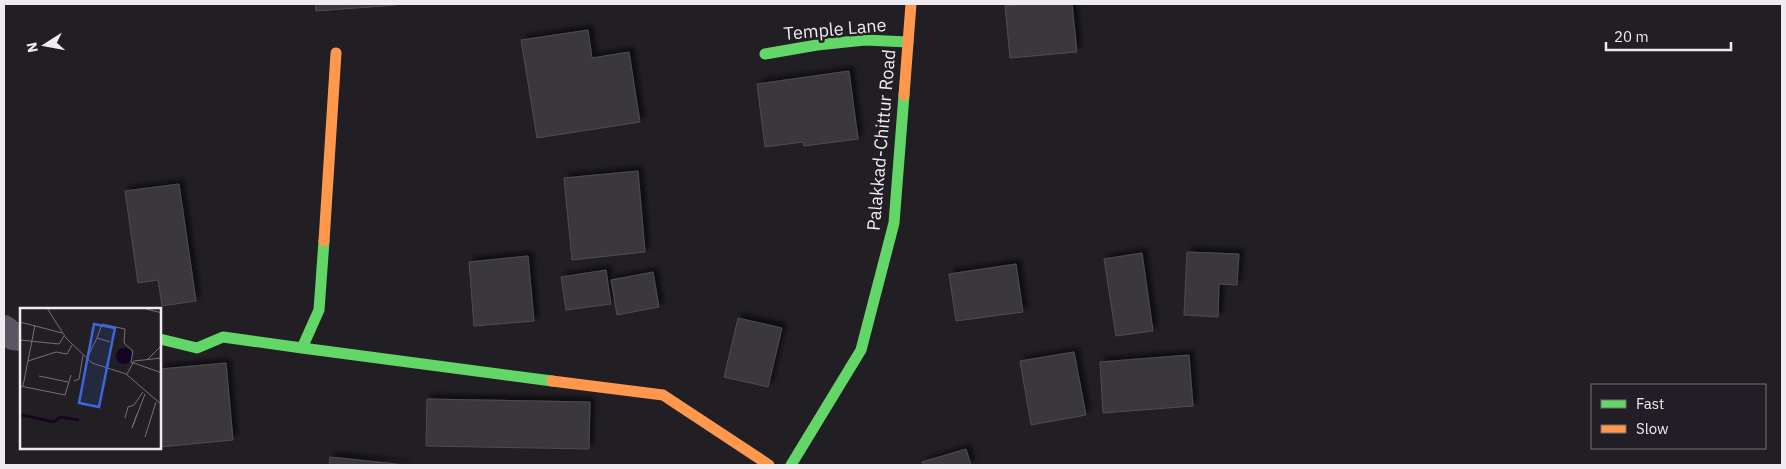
<svg xmlns="http://www.w3.org/2000/svg" width="1786" height="469" viewBox="0 0 1786 469" font-family="'IBM Plex Sans',sans-serif">
  <style>
    .building { fill: #3b393c; stroke: #4e4c50; filter: url(#shadow) }
    .lines { fill: none; stroke-linecap: round; stroke-linejoin: round }
    .street { stroke: #5c5462; stroke-width: 28 }
    .fast { stroke: #63d668; stroke-width: 11 }
    .slow { stroke: #ff974d; stroke-width: 11 }
    .labels { text-anchor: middle; dominant-baseline: central; stroke-width: 5; stroke-linejoin: round; paint-order: stroke }
    .street-label { font-size: 18px; fill: #efecf1; stroke: #221e25 }
    .inset-river { fill: none; stroke: #160323; stroke-width: 2.5 }
    .inset-road { fill: none; stroke: #747176; stroke-width: 1 }
    .view { fill: #3c66dc; fill-opacity: 0.15; stroke: #3c66dc; stroke-width: 2.5 }
    .inset-edge { fill: none; stroke: #efecf1; stroke-width: 2.5 }
  </style>
  <defs>
    <filter id="shadow"><feDropShadow dx="4.5" dy="-4.5" stdDeviation="2.5" flood-color="#0009"/></filter>
  </defs>
  <rect width="100%" height="100%" fill="#221f24"/>
  <path class="building" d="M315 4H395L396 5 316 11Z
    M1023 4H1072L1077 52 1010 58 1005 6Z
    M588 30 592 58 629 52 640 122 537 138 521 40Z
    M849 71 858 139 804 146 803 142 765 147 757 84Z
    M638 171 645 252 572 260 564 178Z
    M179 184 196 301 162 306 158 280 138 283 125 191Z
    M1187 252 1239 254 1237 285 1219 284 1218 317 1184 315Z
    M1142 253 1153 331 1116 336 1104 259Z
    M528 256 534 321 474 326 469 262Z
    M1016 264 1023 312 956 321 949 274Z
    M606 270 611 304 566 310 561 277Z
    M653 272 659 307 617 315 611 280Z
    M738 318 782 328 768 387 724 377Z
    M1074 352 1086 415 1031 425 1020 361Z
    M1189 355 1193 406 1103 413 1100 362Z
    M226 363 233 440 160 447V369Z
    M427 399 590 402 589 449 426 446Z
    M966 449 971 465H923L922 462Z
    M330 457 405 465H329Z"/>
  <g class="lines">
    <path class="street" d="M4 329 13 336 21 337"/>
    <path class="fast" d="M765 54 817 45 865 40 908 42
      M160 339 197 348 223 337 302 348 319 310 324 241
      M302 348 552 381
      M791 465 861 350 894 223 904 95"/>
    <path class="slow" d="M904 95 911 4
      M324 241 336 53
      M552 381 663 395 769 465"/>
  </g>
  <g class="labels">
    <g class="street-label">
      <text transform="translate(835 29) rotate(-5)">Temple Lane</text>
      <text transform="translate(881 140) rotate(-85)">Palakkad-Chittur Road</text>
    </g>
  </g>
  <g transform="translate(20 308)">
    <rect width="141" height="141" fill="#221f24"/>
    <path d="M96 48a8 8 0 1 1 16 0a8 8 0 1 1-16 0Z" fill="#160323"/>
    <path class="inset-river" d="M0 111 2 107 34 114 40 109 59 112"/>
    <path class="inset-road" d="M27 0 46 30 72 55 106 66 142 97M123 0 142 5M0 14 42 25M0 32 39 36 44 28M90 34 77 30 82 16 105 21 104 35 113 43 111 54 142 65M67 50 77 30M127 52 142 37M8 53 36 44 47 46 52 37M107 66 114 53 142 50M19 68 48 74M54 73 59 71 63 47M0 78 45 87 51 67M3 78 15 17M117 106 112 120 125 86M105 110 108 99 114 97 123 84M125 129 136 94"/>
    <path class="view" d="M74 16 95 20 79 99 59 95Z"/>
    <rect width="141" height="141" class="inset-edge"/>
  </g>
  <rect width="1786" height="469" fill="none" stroke="#efecf1" stroke-width="10"/>
  <rect x="1591" y="384" width="175" height="65" fill="#221e25" stroke="#747077"/>
  <rect x="1601" y="400" width="25" height="8" fill="#63d668" stroke="#747077"/>
  <text x="1636" y="409" font-size="15" fill="#efecf1">Fast</text>
  <rect x="1601" y="425" width="25" height="8" fill="#ff974d" stroke="#747077"/>
  <text x="1636" y="434" font-size="15" fill="#efecf1">Slow</text>
  <g transform="translate(45 45) rotate(259)" stroke="#221e25" stroke-width="4" paint-order="stroke">
  <path d="M0-4L9 19L0 12L-9 19Z" fill="#efecf1"/>
  <text y="-8" font-size="14" font-weight="bold" text-anchor="middle" fill="#efecf1">N</text>
  </g>
  <path d="M1606 42v8h125v-8" fill="none" stroke="#efecf1" stroke-width="2.5"/>
  <text x="1614" y="42" font-size="15" fill="#efecf1" stroke="#221e25" stroke-width="4" paint-order="stroke">20 m</text>
</svg>
